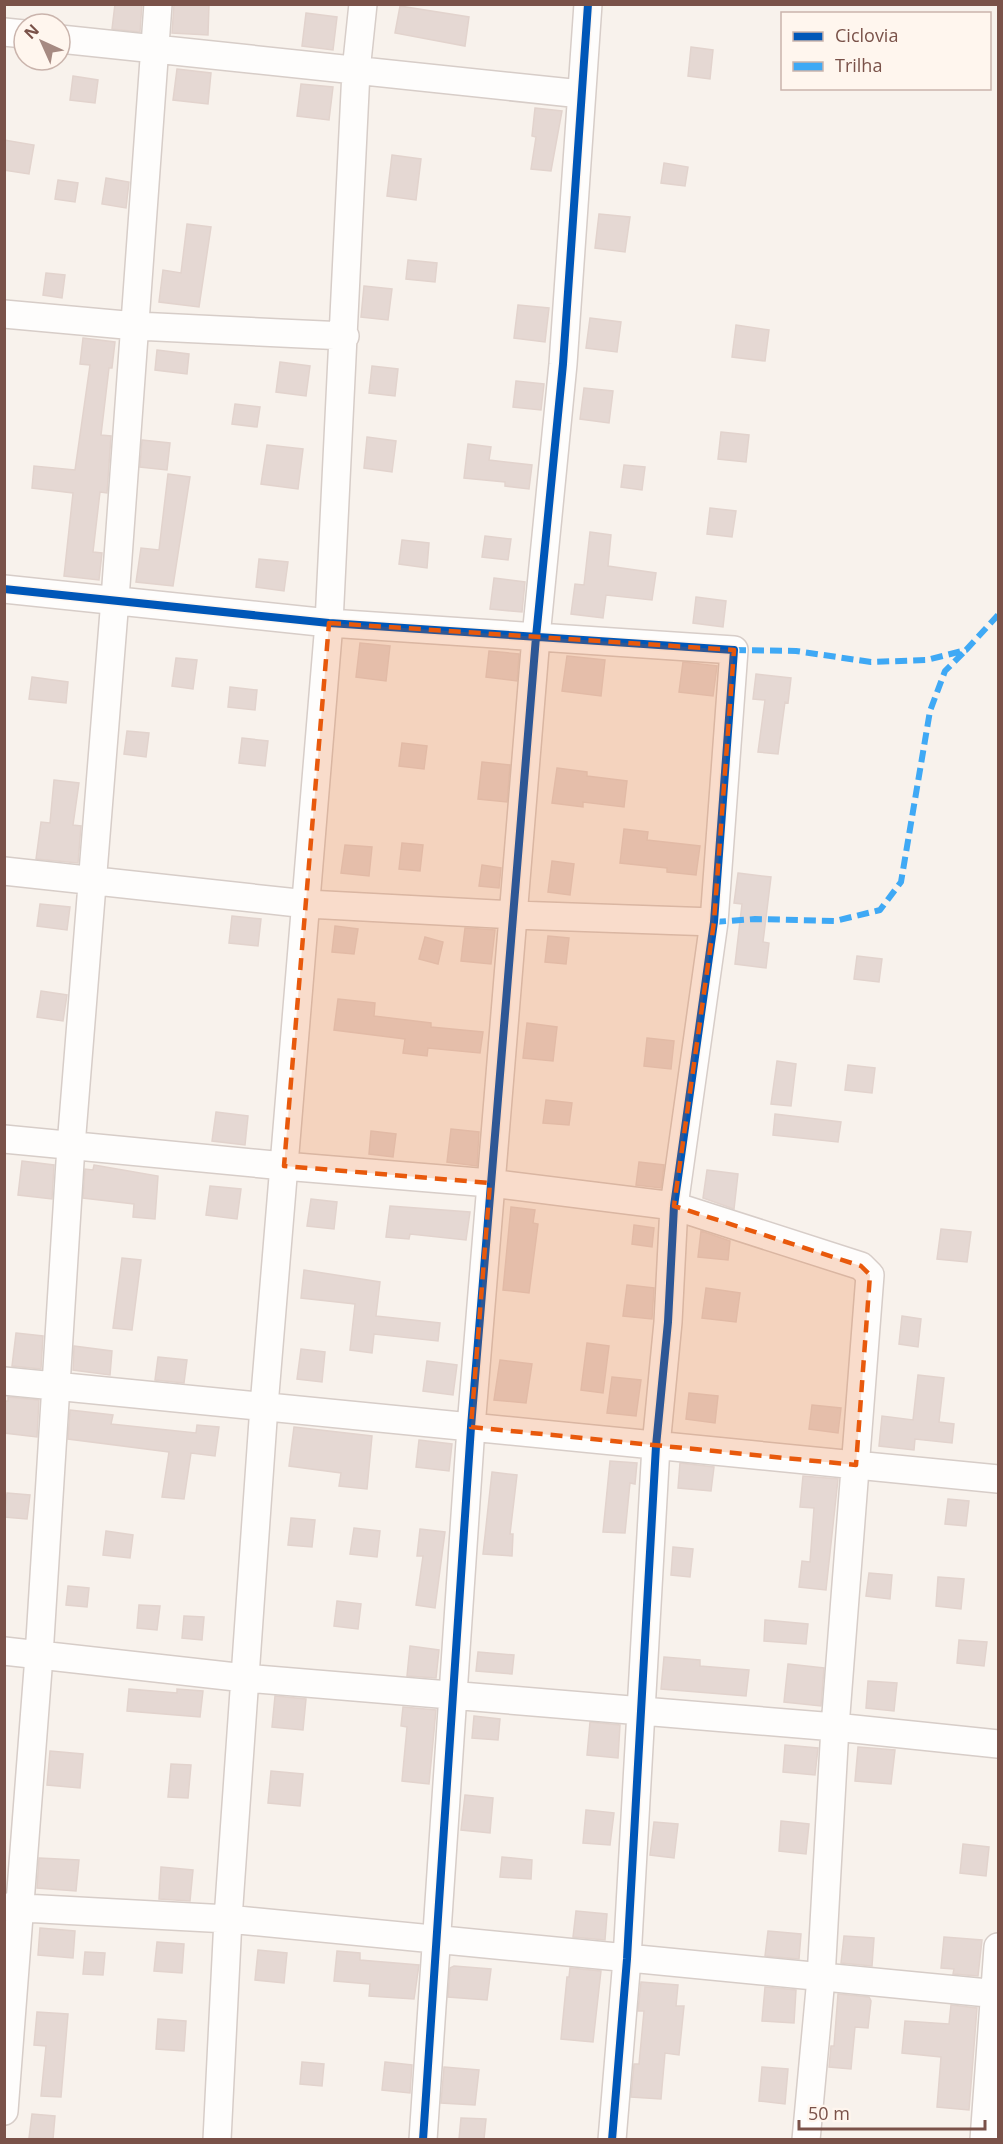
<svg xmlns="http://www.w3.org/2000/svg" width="1003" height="2144" viewBox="0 0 1003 2144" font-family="'Open Sans',sans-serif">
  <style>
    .building { fill: #e5d8d3; stroke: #e2d3cd; stroke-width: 1.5 }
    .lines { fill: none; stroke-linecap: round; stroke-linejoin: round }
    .street-casing { stroke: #d7cdc8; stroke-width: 30 }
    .street { stroke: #fefdfc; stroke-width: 27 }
    .quiet { stroke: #3fa9f5; stroke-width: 6; stroke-dasharray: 12 6; stroke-linecap: butt }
    .cycleway-casing { stroke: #fff6ee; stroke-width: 11 }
    .cycleway { stroke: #0057b8; stroke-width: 8 }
    .marked { fill: #e8590c; fill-opacity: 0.2; stroke: #e8590c; stroke-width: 4.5; stroke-dasharray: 12 8; stroke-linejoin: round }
  </style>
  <rect width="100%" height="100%" fill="#f8f2ec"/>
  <path class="building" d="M115 4H142L140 32 112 29Z
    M174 4H209L208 35 172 33Z
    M400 6 469 17 465 46 395 33Z
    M306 13 337 17 333 50 302 46Z
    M691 47 713 50 710 79 688 76Z
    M177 69 211 73 208 104 173 100Z
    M73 76 98 80 95 103 70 100Z
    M301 84 333 87 329 120 297 116Z
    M535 108 562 111 551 171 531 169 536 137 532 136Z
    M4 140 34 145 29 174 4 170Z
    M392 155 421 159 416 200 387 196Z
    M664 163 688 167 685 186 661 183Z
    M106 178 129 182 126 208 102 204Z
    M58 180 78 183 75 202 55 199Z
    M599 214 630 217 625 252 595 248Z
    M187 224 211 227 199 307 159 302 163 270 181 273Z
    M408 260 437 263 435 282 406 279Z
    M46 273 65 275 62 298 43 295Z
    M364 286 392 289 388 320 361 317Z
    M518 305 549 308 545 342 514 338Z
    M590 318 621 322 617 352 586 348Z
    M736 325 769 330 765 361 732 357Z
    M83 338 115 342 112 368H109L101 435 111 436 107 493 100 492 93 552 102 553 99 580 64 576 73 493 32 488 34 466 75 470 90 365 80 364Z
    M157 350 189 354 187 374 155 370Z
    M280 362 310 366 306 396 276 392Z
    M372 366 398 369 395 396 369 393Z
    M516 381 544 384 541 410 513 407Z
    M584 388 613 391 609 423 580 419Z
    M235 404 260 407 257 427 232 424Z
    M721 432 749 435 746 462 718 459Z
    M367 437 396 441 392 472 364 468Z
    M142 440 170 443 167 470 140 467Z
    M468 444 491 447 489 460 532 465 529 489 505 486V482L464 478Z
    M267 445 303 449 298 489 261 484Z
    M624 465 645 467 642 490 621 487Z
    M168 474 190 477 173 586 136 582 141 548 159 550Z
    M710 508 736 511 732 537 707 534Z
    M590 532 611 535 608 566 656 573 652 600 606 595 603 618 571 614 575 584 584 585Z
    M485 536 511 539 508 560 482 557Z
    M402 540 429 543 427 568 399 564Z
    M259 559 288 562 284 591 256 587Z
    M494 578 525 582 522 612 490 609Z
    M696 597 726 601 723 627 693 623Z
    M360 643 390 646 386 681 356 677Z
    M489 651 519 654 517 681 486 677Z
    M567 656 605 660 601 696 562 691Z
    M176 658 197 660 193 689 172 686Z
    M683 662 717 666 713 696 679 692Z
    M756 674 791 678 788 703 785 702 778 754 758 752 765 700 753 699Z
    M32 677 68 682 66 703 29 699Z
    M230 687 257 690 255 710 228 707Z
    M127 731 149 733 146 757 124 754Z
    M242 738 268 741 265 766 239 763Z
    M402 743 427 746 424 769 399 766Z
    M482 762 510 765 507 802 478 799Z
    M557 768 587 772V776L627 781 624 807 583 802V807L552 803Z
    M54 780 79 783 73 825 81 826 78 863 36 859 41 822 50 823Z
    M624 829 648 832 647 840 700 846 696 875 667 872V868L620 863Z
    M402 843 423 845 420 871 399 869Z
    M345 845 372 847 369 876 341 873Z
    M552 861 574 864 570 895 548 892Z
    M482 865 501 868 499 888 479 886Z
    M738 873 771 877 763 942 769 943 766 968 735 964 742 904 734 903Z
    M40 904 70 907 67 930 37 926Z
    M232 916 261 919 258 946 229 943Z
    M335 926 358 929 354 954 332 952Z
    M465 928 495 930 491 964 461 961Z
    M548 936 569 938 566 964 545 962Z
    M425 937 443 942 438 964 419 959Z
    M857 956 882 959 879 982 854 979Z
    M41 991 67 995 63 1021 37 1017Z
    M338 999 375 1003 374 1016 431 1023V1027L483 1032 480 1053 428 1048 427 1056 403 1053 405 1039 334 1030Z
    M527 1023 557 1027 553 1061 523 1058Z
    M647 1038 674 1041 671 1069 644 1066Z
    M777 1061 796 1064 791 1106 771 1104Z
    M848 1065 875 1068 872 1093 845 1090Z
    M546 1100 572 1103 569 1125 543 1123Z
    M216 1112 248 1116 245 1145 212 1141Z
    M775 1114 841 1122 838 1142 773 1135Z
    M451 1129 479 1132 477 1166 447 1162Z
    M371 1131 396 1134 393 1157 369 1154Z
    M22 1161 54 1165 52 1199 18 1195Z
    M639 1162 664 1165 661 1188 636 1185Z
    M94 1165 158 1176 155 1219 133 1217 134 1204 83 1198 85 1169 93 1170Z
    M707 1170 738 1174 734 1209 703 1198Z
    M210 1186 241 1189 237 1219 206 1215Z
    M311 1199 337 1202 334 1229 307 1226Z
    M390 1206 470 1212 466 1240 410 1234 409 1239 386 1237Z
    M511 1207 535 1210 533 1223 538 1224 529 1293 503 1290Z
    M634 1225 654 1228 652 1247 632 1244Z
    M941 1229 971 1232 967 1262 937 1259Z
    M701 1231 730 1241 728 1260 698 1257Z
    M122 1258 141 1260 132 1330 113 1328Z
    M304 1270 380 1282 376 1316 440 1323 438 1341 374 1334 372 1353 350 1350 355 1304 301 1298Z
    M627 1285 654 1288 652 1319 623 1316Z
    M706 1288 740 1293 736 1322 702 1318Z
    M902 1316 921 1319 918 1347 899 1344Z
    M16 1333 43 1336 41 1369 12 1366Z
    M587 1343 609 1346 603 1393 581 1390Z
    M74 1346 112 1351 110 1375 73 1370Z
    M301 1349 325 1352 322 1382 297 1379Z
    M158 1357 187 1360 184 1383 155 1380Z
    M500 1360 532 1364 526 1403 494 1400Z
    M427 1361 457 1365 453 1395 423 1391Z
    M918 1375 944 1378 939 1422 954 1424 952 1443 915 1439 914 1450 879 1446 882 1416 913 1420Z
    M612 1377 641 1380 636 1416 607 1413Z
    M689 1393 718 1396 715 1423 686 1419Z
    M8 1397 39 1400 37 1437 4 1433V1401H8Z
    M812 1405 841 1408 838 1433 809 1429Z
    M70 1410 113 1415 111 1424 196 1433 197 1425 219 1427 215 1456 191 1453 184 1499 162 1497 169 1452 68 1439Z
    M294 1427 372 1436 367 1489 339 1486 341 1473 289 1466Z
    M419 1440 452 1444 449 1471 416 1467Z
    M610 1461 637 1463 635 1484 630 1483 625 1533 603 1532Z
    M680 1463 714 1467 711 1491 678 1488Z
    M492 1472 517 1475 510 1534H513L512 1556 483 1554Z
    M803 1476 838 1479 826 1590 799 1587 802 1561 810 1562 814 1508 800 1507Z
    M7 1493 30 1495 27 1519 4 1517Z
    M948 1499 969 1501 966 1526 945 1524Z
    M291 1518 315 1520 312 1547 288 1545Z
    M354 1528 380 1531 377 1557 350 1554Z
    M420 1529 445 1532 435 1608 416 1605 423 1556H417Z
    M106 1531 133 1535 130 1558 103 1555Z
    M673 1547 693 1549 690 1577 671 1575Z
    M869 1573 892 1575 890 1599 866 1596Z
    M938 1577 964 1579 961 1609 936 1606Z
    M68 1586 89 1588 87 1607 66 1605Z
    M337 1601 361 1604 358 1629 334 1626Z
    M139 1605 160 1606 157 1630 137 1628Z
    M184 1616 204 1617 202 1640 182 1638Z
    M765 1620 808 1624 806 1644 764 1641Z
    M959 1640 987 1642 984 1666 957 1663Z
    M410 1646 439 1650 436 1678 407 1676Z
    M478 1652 514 1655 512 1674 476 1671Z
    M664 1657 700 1660V1666L749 1670 746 1696 661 1689Z
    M788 1664 824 1668 821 1706 784 1702Z
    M868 1681 897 1683 894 1711 866 1708Z
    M129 1689 177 1693V1689L203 1691 200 1717 127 1711Z
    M275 1696 306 1699 303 1730 272 1727Z
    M403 1707 436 1710 429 1784 402 1781 407 1727 401 1726Z
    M474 1716 500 1719 498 1740 472 1738Z
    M590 1722 620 1725 618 1758 587 1755Z
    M785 1745 818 1748 815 1775 783 1772Z
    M858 1747 895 1750 891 1784 855 1781Z
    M50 1751 83 1754 80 1788 47 1785Z
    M171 1764 191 1765 188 1798 168 1797Z
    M271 1771 303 1774 300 1806 268 1803Z
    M465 1795 493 1798 490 1833 461 1830Z
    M586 1810 614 1813 610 1845 583 1843Z
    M781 1821 809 1824 806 1854 779 1851Z
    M654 1822 678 1824 674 1858 650 1855Z
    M963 1844 989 1847 986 1876 960 1873Z
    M502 1857 532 1860 531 1879 500 1877Z
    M39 1858 79 1860 76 1891 37 1888Z
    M161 1867 193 1870 190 1901 159 1899Z
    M576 1911 607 1914 605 1940 573 1937Z
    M40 1928 75 1931 73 1958 38 1955Z
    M768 1931 801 1934 799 1959 765 1956Z
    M844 1936 874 1938 872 1966 841 1963Z
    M944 1937 982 1940 978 1976 953 1974 954 1969 941 1968Z
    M157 1942 184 1944 182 1973 154 1971Z
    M258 1950 287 1953 284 1983 255 1980Z
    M337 1951 360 1953V1960L419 1965 414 1999 369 1996 370 1984 334 1981Z
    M85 1952 105 1953 103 1975 83 1974Z
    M454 1966 491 1969 487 2000 448 1997 450 1968Z
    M570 1968 601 1971 593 2042 561 2039 567 1977H569Z
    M641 1982 678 1985 676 2006H684L679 2055 665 2053 661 2099 631 2097 634 2064H639L644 2011H638Z
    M765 1987 796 1990 794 2023 762 2021Z
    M838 1994 869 1997 871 2001 868 2028 855 2027 851 2069 829 2067 831 2046H834Z
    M951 2005 977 2008 969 2110 937 2107 941 2057 902 2053 905 2021 949 2024Z
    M37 2012 68 2014 61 2097 41 2096 46 2046 34 2045Z
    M158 2019 186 2021 184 2051 156 2049Z
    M302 2062 324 2064 322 2086 300 2084Z
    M385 2062 412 2065 410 2093 382 2090Z
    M444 2067 479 2070 475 2105 441 2103Z
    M762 2067 788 2069 785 2104 759 2101Z
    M32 2114 55 2116 53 2139 29 2138Z
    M461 2118 486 2119 484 2139H459Z"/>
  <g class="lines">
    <defs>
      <path id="street" d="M4 32 24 34
        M60 39 581 94
        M4 314 136 326 345 336
        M4 589 329 623 734 650 714 922 674 1206 668 1322 656 1446 627 1959 612 2140
        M4 871 307 904 514 915 714 922
        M4 1139 284 1166 490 1183 674 1206 861 1266 870 1275 835 1727 821 1978 806 2140
        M4 1381 998 1479
        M4 1651 245 1678 835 1727 998 1744
        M4 1907 228 1919 998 1994
        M4 2111 39 1656 71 1146 115 599 158 4
        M217 2140 228 1919 264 1406 329 623 356 71 363 4
        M423 2140 471 1427 536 637 563 364 588 4
        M984 2140 998 1947"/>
    </defs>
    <use href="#street" class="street-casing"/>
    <use href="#street" class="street"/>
    <path class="quiet" d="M734 650 796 651 871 662 927 660 966 650 998 615
      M714 922 755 919 835 921 880 910 901 882 930 711 945 671 966 650"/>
    <defs>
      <path id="cycleway" d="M4 589 329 623 734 650 714 922 674 1206 668 1322 656 1446 627 1959 612 2140
        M423 2140 471 1427 536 637 563 364 588 4"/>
    </defs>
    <use href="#cycleway" class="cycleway-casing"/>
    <use href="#cycleway" class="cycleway"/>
  </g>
  <path class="marked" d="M329 623 734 650 714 922 674 1206 861 1266 870 1275 856 1465 471 1427 490 1183 284 1166Z"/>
  <rect width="1003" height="2144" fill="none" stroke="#7a5249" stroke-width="12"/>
  <rect x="781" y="12" width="210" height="78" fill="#fff6ee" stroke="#cab4ac" stroke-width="1.5"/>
  <rect x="793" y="32" width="30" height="9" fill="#0057b8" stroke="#cab4ac" stroke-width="1.5"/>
  <text x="835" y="42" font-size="18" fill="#7a5249">Ciclovia</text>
  <rect x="793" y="62" width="30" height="9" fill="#3fa9f5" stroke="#cab4ac" stroke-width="1.5"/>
  <text x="835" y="72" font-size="18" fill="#7a5249">Trilha</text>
  <g transform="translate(42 42) rotate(315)"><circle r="28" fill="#fff6ee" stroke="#cab4ac" stroke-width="1.5"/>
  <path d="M0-4.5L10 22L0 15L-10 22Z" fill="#a68a82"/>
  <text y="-9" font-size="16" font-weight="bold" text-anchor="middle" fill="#7a5249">N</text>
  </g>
  <path d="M799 2120v9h186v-9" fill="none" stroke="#7a5249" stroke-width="3"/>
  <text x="808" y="2120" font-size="18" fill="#7a5249" stroke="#fff6ee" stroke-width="4.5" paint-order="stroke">50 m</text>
</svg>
